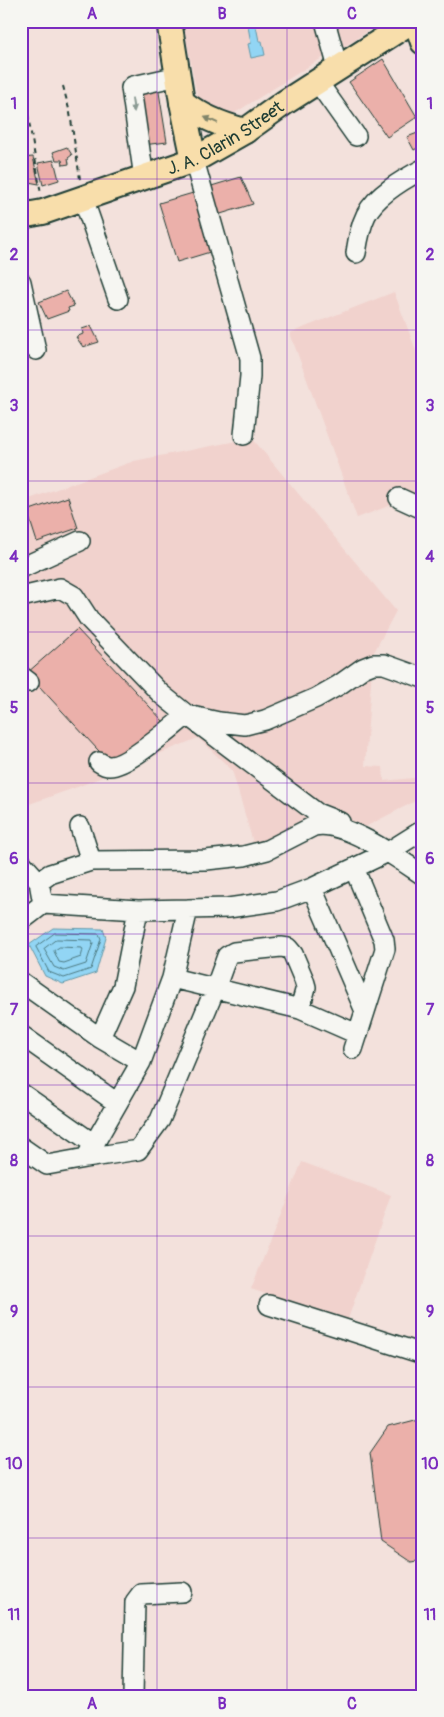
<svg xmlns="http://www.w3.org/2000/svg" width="444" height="1717" viewBox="0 0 444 1717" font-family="Pangolin,sans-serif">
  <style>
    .built { fill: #f1d2cd }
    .water { fill: #92d5f4; stroke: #6498a7 }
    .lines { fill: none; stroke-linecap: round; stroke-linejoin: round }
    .shore { stroke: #4d7a81; stroke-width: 1 }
    .building { fill: #ebb0aa; stroke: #1f3d34 }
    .minor-casing { stroke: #1f3d34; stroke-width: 22 }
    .major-casing { stroke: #1f3d34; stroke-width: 28 }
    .path { stroke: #1f3d34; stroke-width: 2; stroke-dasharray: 5 4; stroke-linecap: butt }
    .minor { stroke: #f6f6f2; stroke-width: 19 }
    .major { stroke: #f8deab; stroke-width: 24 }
    .oneway { fill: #8a9a93 }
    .oneway2 { fill: #81856a }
    .grid { fill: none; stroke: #7b2cbf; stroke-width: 1; stroke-opacity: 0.55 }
    .labels { text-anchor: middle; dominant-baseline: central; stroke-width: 4; stroke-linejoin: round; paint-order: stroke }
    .street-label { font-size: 18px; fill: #1f3d34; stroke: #f6f6f2 }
    .neatline { fill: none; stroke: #7b2cbf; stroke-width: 2 }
    .grid-label { font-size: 16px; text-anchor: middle; font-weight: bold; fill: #7b2cbf }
  </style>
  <rect width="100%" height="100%" fill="#f3e1dc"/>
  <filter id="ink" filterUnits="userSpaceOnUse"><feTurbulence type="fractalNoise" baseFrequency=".02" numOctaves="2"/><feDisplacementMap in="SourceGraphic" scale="10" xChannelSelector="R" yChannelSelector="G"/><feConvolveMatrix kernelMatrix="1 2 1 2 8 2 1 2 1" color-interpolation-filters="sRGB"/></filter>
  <g filter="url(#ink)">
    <path class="built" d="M183 21H383L350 43 317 61 227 118 199 106Z
      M394 292 423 369V493L357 518 290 333Z
      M252 438 396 611 373 654 365 766 383 767 384 781 423 777V797L365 827 323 808 281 840 255 849 232 770 198 738 80 786 21 807V502L134 461Z
      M302 1162 391 1195 347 1322 251 1289Z"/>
    <path class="water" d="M247 21H255L259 41H262L265 55 251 58 248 44 251 43Z
      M53 928 103 929 106 938 96 973 63 984 45 976 29 945Z"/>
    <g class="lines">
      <path class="shore" d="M55 933 99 934 101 939 91 969 64 978 49 972 36 947Z
        M57 939 92 940 93 943 86 964 64 971 54 967 44 949Z
        M60 947 82 948 83 950 81 957 64 963 59 962 54 951Z"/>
    </g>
    <path class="building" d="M383 59 417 117 387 137 349 82Z
      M158 86 167 142 143 145 135 90Z
      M423 131V145L414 150 407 137Z
      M67 147 72 155 68 158 69 164 63 165 62 160H56L53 152Z
      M33 157 39 184 23 181 22 158Z
      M54 160 59 180 43 185 38 163Z
      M241 177 253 204 214 216 205 188Z
      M193 193 210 252 177 262 159 203Z
      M66 291 74 306 68 308 69 311 47 319 39 302Z
      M91 326 99 342 83 347 76 337 83 334 82 329Z
      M68 497 78 528 37 542 27 511Z
      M77 629 164 722 143 743 109 762 27 673Z
      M423 1418V1560L411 1562 381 1542 370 1453 388 1427Z"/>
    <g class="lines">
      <defs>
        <path id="minor" d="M325 21 338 68
          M317 81 356 136
          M194 160 250 358V376L244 435
          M144 178 131 88 133 86 178 76
          M83 198 118 299
          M356 253C358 240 360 227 366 215 376 195 404 179 423 169
          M21 282 36 350
          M399 498 423 509
          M21 568 80 541
          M21 597 60 588 74 596 89 619 161 694 187 715 219 722 245 725 265 720 316 698 339 685 363 668 373 664H384L423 678
          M21 676 29 682
          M99 762C102 764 105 766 109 766 127 767 172 727 187 715L317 813 340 822
          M80 827 91 861
          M21 862 39 882
          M312 888 365 1011
          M43 904 39 882 50 874 91 861 206 860 244 856 267 850 314 826C344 819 397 858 423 875
          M21 921 43 904 138 910 188 909
          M172 978 300 1009 357 1034
          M21 982 100 1038 141 1062
          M21 1035 117 1103
          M100 1038 123 986 138 910
          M353 1049 385 949 384 940 354 868
          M21 1093 94 1144
          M21 1147 47 1165 86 1158 141 1062 172 978 188 909 228 908 277 901 312 888 388 852 423 830
          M86 1158 138 1150 160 1120 215 989 227 956 234 952 281 947 288 948 293 954 304 980 306 987 300 1009
          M269 1305 423 1354
          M133 1696 135 1602 141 1594 182 1592"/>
        <g id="major">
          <path d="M169 21 182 102 194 160"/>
          <path d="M416 21 423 42"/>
          <path d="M182 102C201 117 221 125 245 131"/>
          <path id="s1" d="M21 216 43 212 194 160 245 131 284 103 412 21"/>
        </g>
      </defs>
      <use href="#minor" class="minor-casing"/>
      <use href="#major" class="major-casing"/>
      <path class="path" d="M63 86 70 113 80 179
        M25 97 41 194"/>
      <use href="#minor" class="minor"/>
      <use href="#major" class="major"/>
    </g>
    <defs><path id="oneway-solid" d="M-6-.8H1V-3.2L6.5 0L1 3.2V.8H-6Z" transform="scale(1.25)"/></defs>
    <use class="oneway" href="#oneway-solid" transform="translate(133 105) rotate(81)"/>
    <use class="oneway2" href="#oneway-solid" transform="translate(211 120) rotate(-156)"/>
  </g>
  <path class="grid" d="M157 21V1696M287 21V1696M21 179H423M21 330H423M21 481H423M21 632H423M21 783H423M21 934H423M21 1085H423M21 1236H423M21 1387H423M21 1538H423"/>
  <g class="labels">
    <g class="street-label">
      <text stroke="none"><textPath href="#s1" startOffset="220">J. A. Clarin Street</textPath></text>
    </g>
  </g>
  <rect width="444" height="1717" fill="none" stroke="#f6f6f2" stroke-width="55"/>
  <rect x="28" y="28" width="388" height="1662" class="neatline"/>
  <g class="grid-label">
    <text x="92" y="19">A</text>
    <text x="222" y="19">B</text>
    <text x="352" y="19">C</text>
    <text x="14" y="109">1</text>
    <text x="430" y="109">1</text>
    <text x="14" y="260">2</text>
    <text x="430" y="260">2</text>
    <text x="14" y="411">3</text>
    <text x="430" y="411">3</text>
    <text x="14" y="562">4</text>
    <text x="430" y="562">4</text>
    <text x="14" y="713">5</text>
    <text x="430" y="713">5</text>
    <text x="14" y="864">6</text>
    <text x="430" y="864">6</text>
    <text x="14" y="1015">7</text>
    <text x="430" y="1015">7</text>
    <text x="14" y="1166">8</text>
    <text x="430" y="1166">8</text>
    <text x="14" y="1317">9</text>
    <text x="430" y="1317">9</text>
    <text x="14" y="1469">10</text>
    <text x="430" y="1469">10</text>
    <text x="14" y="1620">11</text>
    <text x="430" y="1620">11</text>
    <text x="92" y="1709">A</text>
    <text x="222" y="1709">B</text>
    <text x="352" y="1709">C</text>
  </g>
</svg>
